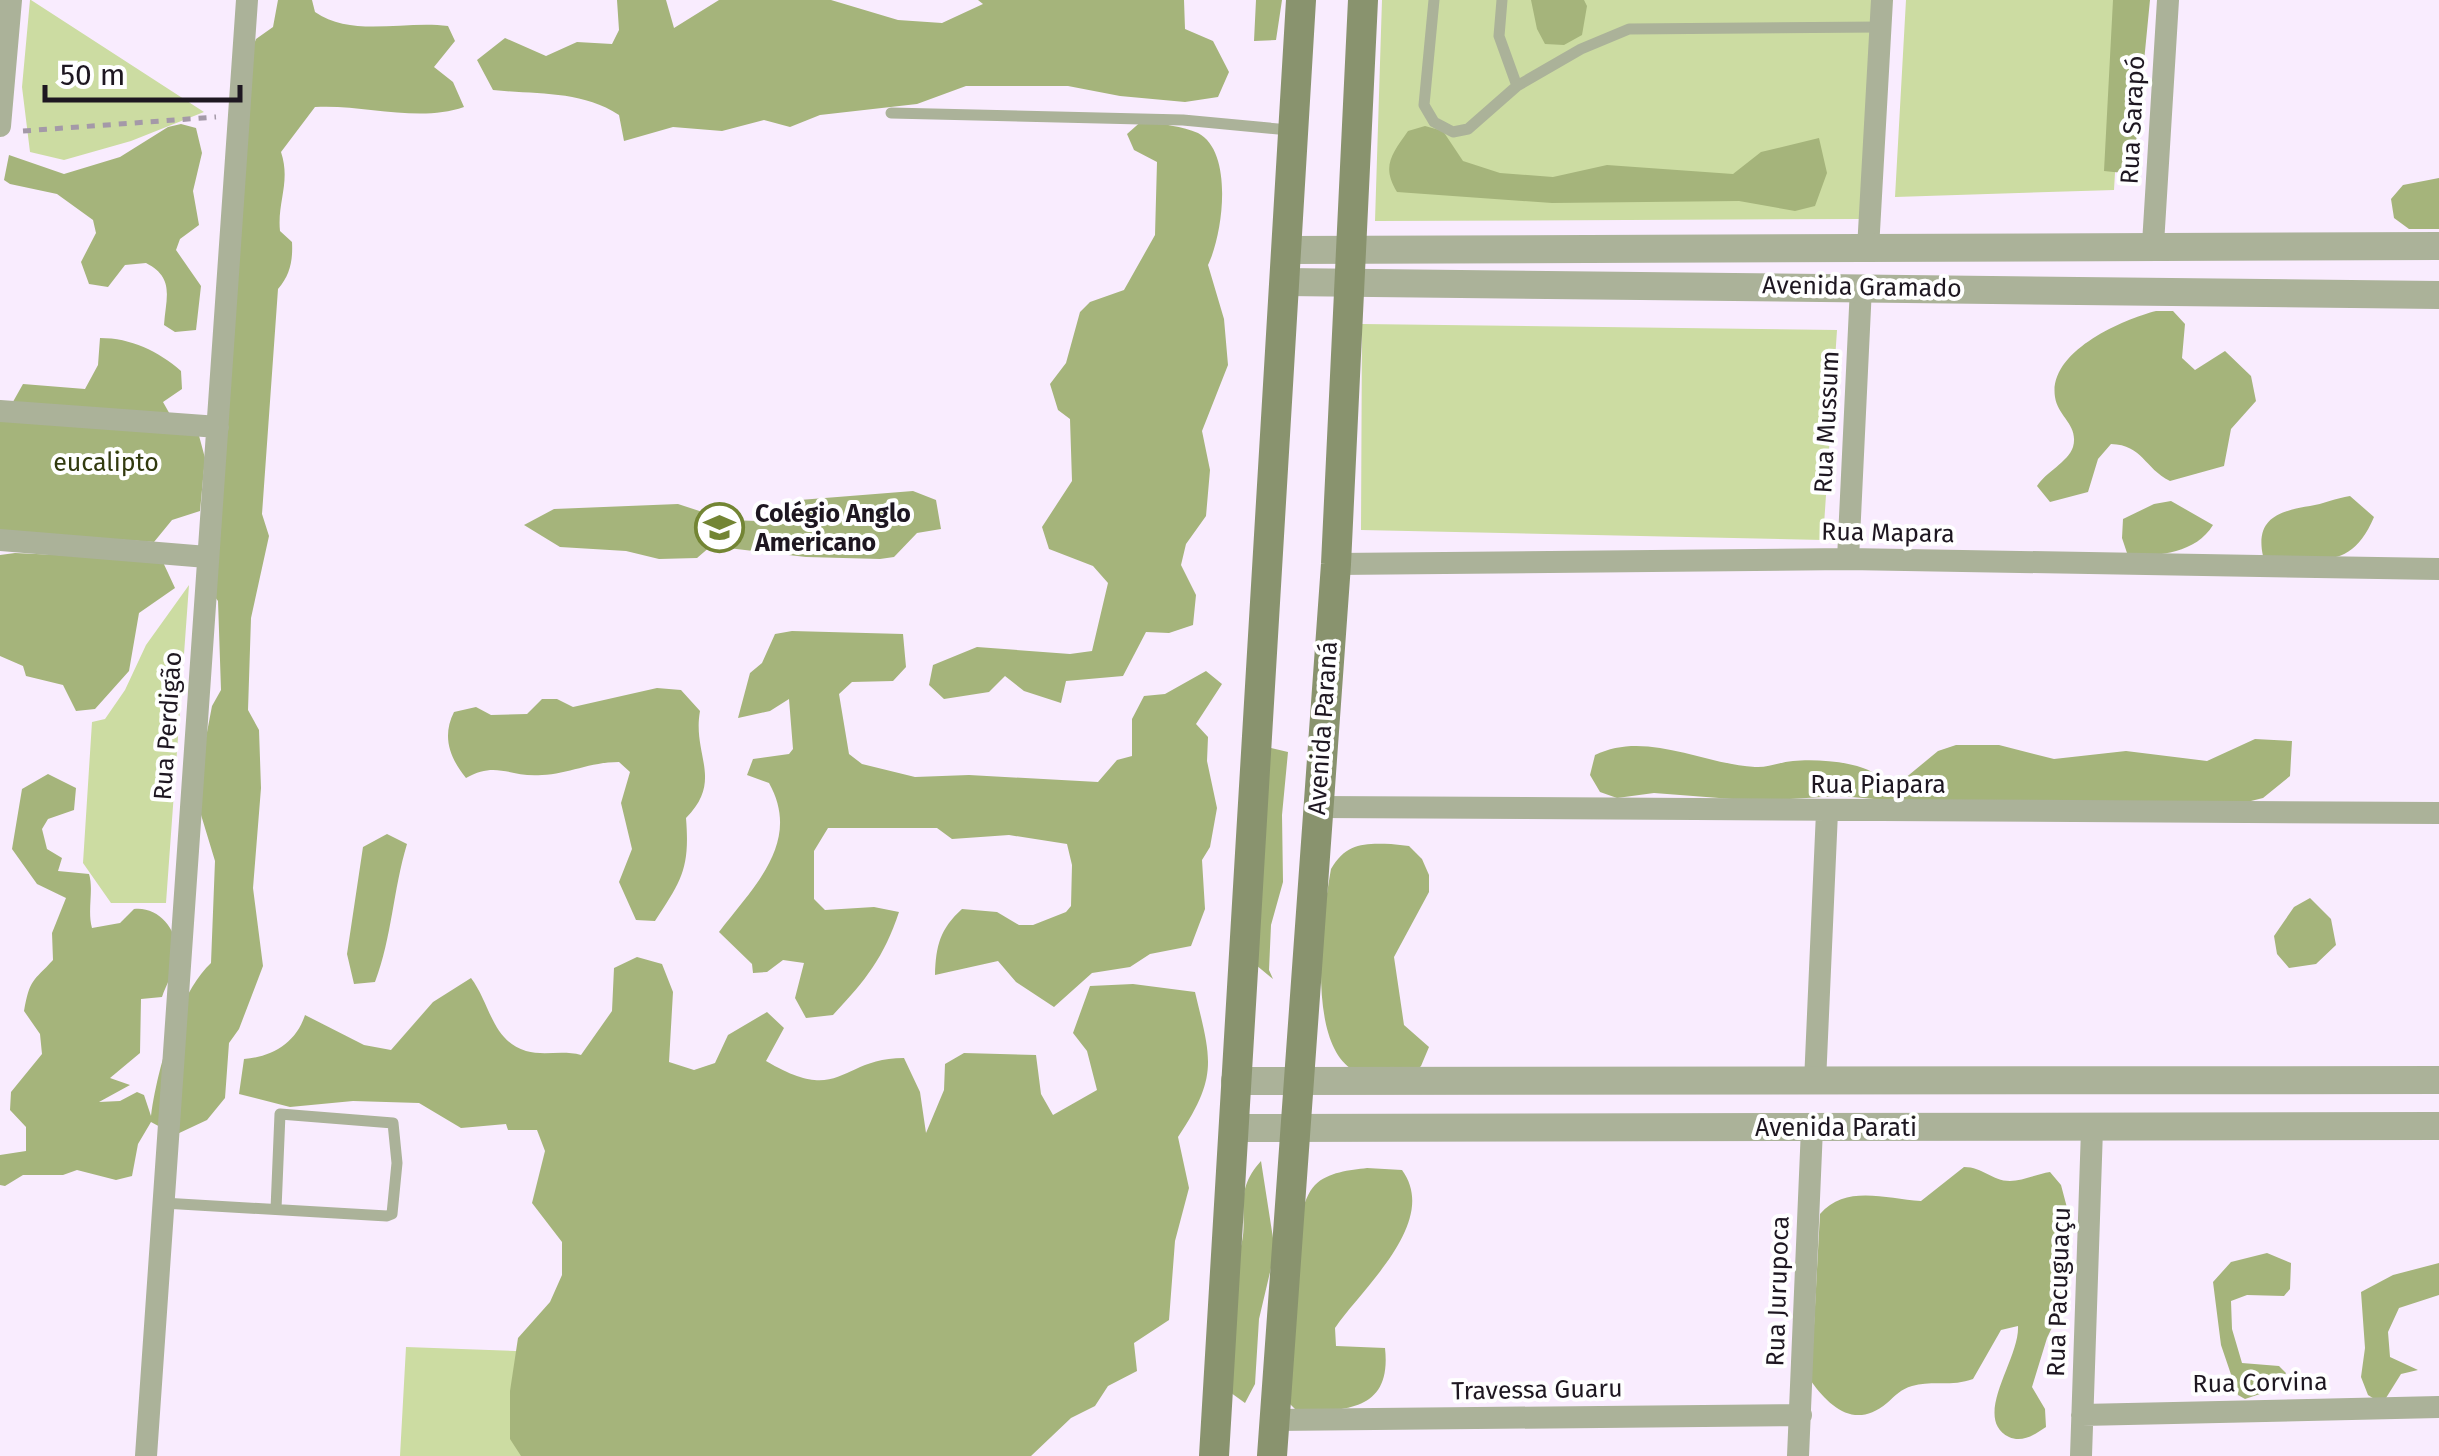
<svg xmlns="http://www.w3.org/2000/svg" width="2439" height="1456" viewBox="0 0 2439 1456" font-family="'Fira Sans',sans-serif">
  <style>
    .green { fill: #ccdca2 }
    .forest { fill: #a5b47b }
    .lines { fill: none; stroke-linecap: round; stroke-linejoin: round }
    .path { stroke: #a499a8; stroke-width: 5; stroke-dasharray: 8 8; stroke-linecap: butt }
    .service { stroke: #abb299; stroke-width: 11 }
    .minor { stroke: #abb299; stroke-width: 22 }
    .tertiary { stroke: #abb299; stroke-width: 28 }
    .secondary { stroke: #89936e; stroke-width: 30 }
    .labels { text-anchor: middle; dominant-baseline: central; stroke-width: 8; stroke-linejoin: round; paint-order: stroke }
    .street-label { font-size: 25px; fill: #1e1721; stroke: #fff }
    .park-label { font-size: 25px; fill: #313a0e; stroke: #fff }
    .poi-label { font-size: 25px; font-weight: bold; fill: #1e1721; stroke: #fff; text-anchor: start }
  </style>
  <rect width="100%" height="100%" fill="#f9ecfe"/>
  <path class="green" d="M30 0H31L204 112 131 141 64 160 30 152 22 87Z
    M1382 0H1872L1861 219 1375 221Z
    M1906 0H2125L2114 190 1895 197Z
    M1362 324 1837 330 1823 540 1361 530Z
    M189 585 166 903H111L83 863 92 722 105 719 125 690 146 645Z
    M406 1347 544 1352 538 1456H400Z"/>
  <path class="forest" d="M278 0H312L315 12C352 38 405 20 448 26L455 41 434 67 453 82 464 107C418 123 364 104 315 107L281 152C291 182 277 202 280 231L292 242C293 261 290 275 278 289L262 514 269 536 251 618 248 710 259 730 261 788 253 888 263 966 239 1029 229 1043 225 1098 207 1120 175 1135 151 1122 138 1144 132 1176 116 1180 77 1170 63 1175H23L5 1186 0 1185V1155L26 1151V1127L10 1110 11 1092 42 1054 40 1034 24 1011C30 978 33 982 53 960L52 933 66 898 37 884 12 849 22 789 48 774 76 788 74 810 48 819 42 829 47 849 62 858 58 871 89 874C94 890 87 910 92 928L120 923 134 909C159 906 180 931 176 958 175 970 166 985 162 997L141 999 140 1053 110 1078 130 1085 99 1102 120 1101 137 1092 144 1095 151 1116C157 1070 178 994 211 963L215 861 195 795 212 706 221 690 218 601 209 589 249 57 256 39 273 27Z
    M617 0H666L674 28 719 0H831L898 20 942 23 983 4 978 0H1184L1185 29 1213 41 1229 72 1218 97 1185 102 1120 96 1068 86H966L917 104 820 115 790 127 764 120 722 131 673 127 624 141 619 115C580 90 538 95 493 90L477 60 505 38 546 56 577 42 612 44 619 30Z
    M1256 0H1282L1276 40 1254 41Z
    M1531 0H1584L1587 6 1582 35 1564 45 1545 44 1537 29Z
    M2113 0H2150L2133 174 2104 171Z
    M1144 119C1161 125 1183 126 1198 133 1234 152 1223 234 1208 265L1224 319 1228 365 1202 431 1210 470 1206 516 1186 544 1181 565 1196 595 1193 625 1169 633 1146 632 1123 676 1066 681 1061 703 1024 691 1005 676 989 692 944 699 929 685 933 665 977 647 1070 654 1092 651 1108 583 1093 566 1049 549 1042 527 1072 481 1070 419 1058 410 1050 384 1066 363 1080 312 1090 302 1124 290 1155 235 1157 162 1134 150 1127 134Z
    M181 124 196 128 202 153 193 191 199 225 180 239 176 250 201 286 196 330 175 332 164 325C166 297 175 278 146 263L125 265 108 287 89 284 81 262 96 233 93 220 57 194 10 184 4 180 9 155 64 174 120 157 168 127Z
    M1425 126 1443 131 1463 161 1500 173 1553 177 1607 165 1733 174 1761 152 1819 138 1827 173 1815 206 1795 211 1739 201 1552 203 1397 192C1381 166 1392 154 1408 131Z
    M2439 178V229H2409L2394 218 2391 199 2403 185Z
    M2156 311H2173L2185 324 2182 358 2195 370 2225 351 2251 376 2256 401 2231 429 2224 466 2170 481C2144 468 2143 445 2111 444L2098 459 2088 492 2050 502 2037 486C2046 472 2068 462 2073 447 2079 425 2058 417 2055 397 2048 352 2121 320 2156 311Z
    M100 338C131 338 158 351 181 371L182 389 163 402 172 418 198 432 205 458 200 511 172 520 154 542 0 531V417L5 416 23 384 85 389 98 365Z
    M913 491 936 500 941 529 917 533 894 557 880 559 806 557 711 546 697 558 659 559 626 551 560 547 524 525 554 509 678 504 727 520 758 521 787 501Z
    M2350 496 2374 517C2350 574 2315 558 2263 556 2255 519 2278 511 2310 506 2323 504 2336 498 2350 496Z
    M2171 501 2213 525C2196 553 2160 556 2128 556L2122 538 2123 519 2154 504Z
    M15 553 162 560 175 588 139 613 129 671 95 709 76 711 63 685 26 676 23 666 0 656V555Z
    M792 631 903 634 906 667 893 681 852 682 839 694 849 754 862 764 915 777 969 775 1098 782 1117 760 1132 756V719L1144 696 1165 694 1206 671 1222 684 1196 724 1208 737 1207 761 1217 808 1210 847 1202 860 1205 909 1191 946 1150 954 1130 967 1092 973 1054 1007 1016 982 998 961 935 975C936 945 940 929 962 909L997 912 1019 925H1033L1066 912 1071 906 1072 865 1067 844 1009 835 952 839 937 828H828L814 851V899L825 910 874 907 899 912C884 957 866 980 833 1015L806 1018 795 998 804 963 783 960 767 972 753 973 752 964 719 932C754 886 802 842 769 783L747 775 753 759 789 754 793 749 789 699 770 711 738 718 750 673 762 663 775 634Z
    M657 688 681 690 700 711C692 755 724 780 686 818 690 868 682 880 655 921L636 920 619 882 632 849 621 803 630 772 619 762C590 762 568 774 542 775 510 778 497 760 466 778 449 757 442 736 454 712L476 707 491 715 527 714 542 699H557L573 707Z
    M2255 739 2292 741 2290 776 2263 798 2243 803 1898 801 1839 796 1758 801 1654 793 1617 798 1600 792 1590 775 1595 755C1645 730 1703 764 1755 767 1768 768 1780 762 1793 761 1813 759 1844 761 1863 768 1876 772 1882 781 1898 784L1938 751 1956 745H1999L2054 759 2126 751 2207 761Z
    M1267 747 1288 752 1282 815 1283 882 1271 925 1269 970 1273 979 1256 965Z
    M387 834 407 844C393 890 392 937 375 982L354 984 347 954 363 847Z
    M1391 844 1409 846 1422 859 1429 875V892L1394 957 1404 1025 1429 1047 1421 1066 1407 1080C1392 1077 1366 1078 1353 1070 1305 1041 1323 914 1331 869 1346 843 1364 843 1391 844Z
    M2310 898 2331 919 2336 945 2316 964 2289 968 2277 954 2274 936 2294 907Z
    M637 957 662 964 673 992 669 1062 694 1070 715 1063 728 1035 767 1012 784 1028 766 1061C842 1106 839 1058 904 1058L920 1092 926 1133 944 1090 945 1064 964 1053 1036 1055 1041 1094 1053 1115 1097 1090 1087 1051 1073 1033 1090 986 1133 984 1195 992C1211 1059 1219 1076 1178 1137L1189 1188 1175 1241 1169 1320 1134 1343 1137 1371 1108 1386 1095 1406 1071 1418 1031 1456H521L510 1439V1391L518 1338 550 1302 562 1275V1242L532 1203 545 1151 537 1130H508L506 1124 461 1128 419 1103 353 1101 290 1107 239 1094 244 1059C272 1057 296 1043 305 1015L364 1045 391 1050 433 1002 471 978C490 1003 492 1041 526 1051 543 1056 563 1050 581 1055L612 1011 614 968Z
    M1261 1161 1275 1251 1259 1319 1255 1384 1245 1403 1227 1390 1236 1259C1255 1221 1228 1197 1261 1161Z
    M1964 1167C1983 1167 1992 1181 2010 1181 2022 1181 2037 1174 2050 1172L2061 1185 2070 1219V1290L2047 1338 2032 1387 2045 1409 2046 1427C2034 1435 2022 1443 2009 1437 1971 1418 2020 1359 2018 1326L2001 1330 1973 1379C1952 1387 1932 1380 1912 1386 1901 1389 1895 1396 1887 1403 1856 1429 1831 1409 1811 1381L1820 1214C1846 1184 1886 1199 1921 1201Z
    M1367 1168 1402 1170C1440 1222 1362 1288 1335 1328L1336 1346 1385 1348C1392 1412 1345 1410 1298 1412L1288 1402C1290 1357 1286 1214 1315 1185 1328 1172 1350 1170 1367 1168Z
    M2267 1253 2291 1263 2290 1289 2284 1296 2247 1295 2231 1301 2232 1329 2242 1363 2279 1366 2286 1373 2278 1388 2245 1399 2238 1395 2221 1345 2213 1282 2231 1262Z
    M2439 1263V1295L2399 1308 2388 1332 2390 1357 2418 1370 2401 1374 2386 1398 2376 1400 2368 1395 2361 1377 2365 1348 2361 1292 2393 1275Z"/>
  <g class="lines">
    <path class="path" d="M23 131 216 117"/>
    <path class="service" d="M1434 0 1424 105 1434 122 1453 132 1468 129 1517 86 1581 49 1629 29 1881 27
      M1502 0 1499 36 1517 86
      M891 113 1183 120 1289 130
      M163 1203 387 1216 392 1214 397 1163 393 1123 280 1114 276 1209"/>
    <path class="minor" d="M0 126 11 0
      M2153 244 2168 0
      M1868 249 1882 0
      M0 411 218 427
      M0 540 207 557
      M1848 559 1861 287
      M1336 564 1848 559 2439 569
      M1317 807 2439 813
      M1815 1082 1827 812
      M2082 1415 2439 1407
      M1274 1420 1801 1415
      M146 1456 247 0
      M1798 1456 1812 1128
      M2081 1456 2092 1129"/>
    <path class="tertiary" d="M1287 250 2439 246
      M1285 282 2439 295
      M1235 1081 2439 1080
      M1233 1128 2439 1126"/>
    <path class="secondary" d="M1214 1456 1301 0
      M1272 1456 1336 564 1363 0"/>
  </g>
  <defs>
    <symbol id="school-ring" viewBox="-11 -11 22 22"><circle r="9.5" fill="#fff" stroke="#738534" stroke-width="1.5"/><path d="M0-5L7-2L0 1L-7-2ZM-4 1L0 2.5L4 1V4Q0 6-4 4Z" fill="#738534"/></symbol>
  </defs>
  <g fill-rule="evenodd">
    <use href="#school-ring" x="692" y="500" width="55" height="55"/>
  </g>
  <g class="labels">
    <g class="street-label">
      <text transform="translate(2133 120) rotate(-87)">Rua Sarapó</text>
      <text transform="translate(1862 287) rotate(1)">Avenida Gramado</text>
      <text transform="translate(1827 422) rotate(-87)">Rua Mussum</text>
      <text transform="translate(1888 533) rotate(1)">Rua Mapara</text>
      <text transform="translate(168 726) rotate(-86)">Rua Perdigão</text>
      <text transform="translate(1323 728) rotate(-86)">Avenida Paraná</text>
      <text x="1878" y="785">Rua Piapara</text>
      <text x="1836" y="1128">Avenida Parati</text>
      <text transform="translate(1778 1291) rotate(-88)">Rua Jurupoca</text>
      <text transform="translate(2059 1292) rotate(-88)">Rua Pacuguaçu</text>
      <text transform="translate(2260 1383) rotate(-1)">Rua Corvina</text>
      <text transform="translate(1537 1390) rotate(-1)">Travessa Guaru</text>
    </g>
    <g class="park-label">
      <text x="106" y="463">eucalipto</text>
    </g>
    <g class="poi-label">
      <text x="755" y="514">Colégio Anglo<tspan x="755" dy="29">Americano</tspan></text>
    </g>
  </g>
  <path d="M45 85v15h195v-15" fill="none" stroke="#1e1721" stroke-width="5"/>
  <text x="60" y="85" font-size="30" fill="#1e1721" stroke="#ffffff" stroke-width="8" paint-order="stroke">50 m</text>
</svg>
